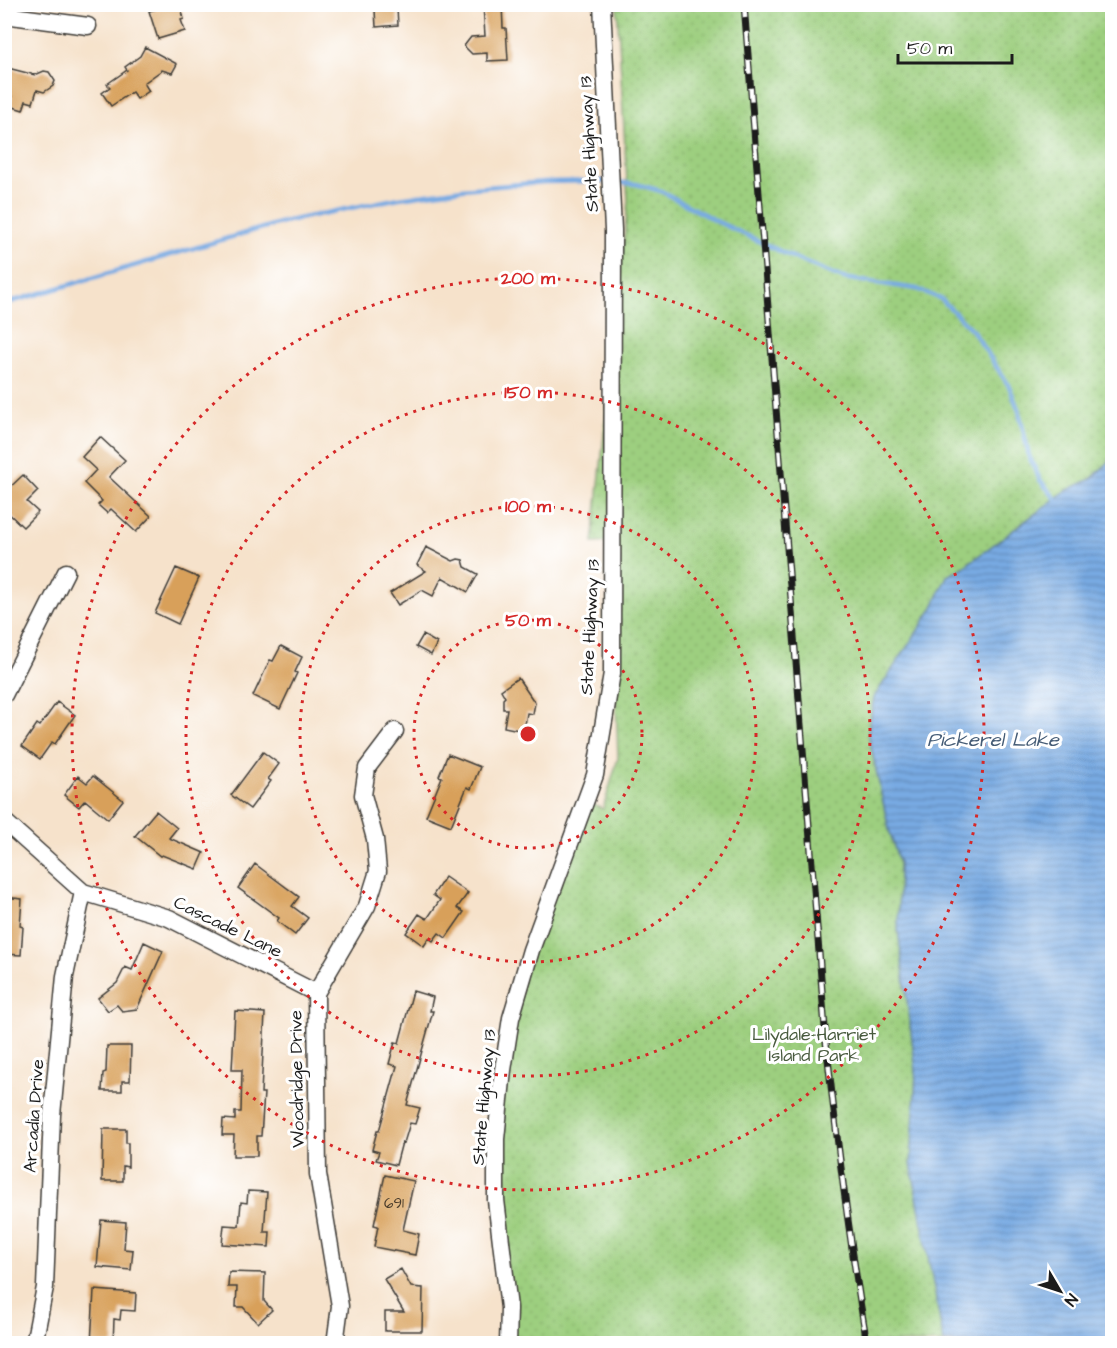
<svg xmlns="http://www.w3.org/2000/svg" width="1117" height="1348" viewBox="0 0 1117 1348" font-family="'Architects Daughter',sans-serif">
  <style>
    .park { fill: url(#park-dots); stroke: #5c764e; stroke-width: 1.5 }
    .water { fill: url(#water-rules); stroke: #4a6380; stroke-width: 1.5 }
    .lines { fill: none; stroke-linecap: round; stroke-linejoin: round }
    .stream { stroke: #78aae3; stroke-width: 4.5 }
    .building { fill: #d8a05a }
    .minor-casing { stroke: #3d3a36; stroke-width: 19 }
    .minor { stroke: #fff; stroke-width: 16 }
    .rail-casing { stroke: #1c1c1c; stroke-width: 7 }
    .rail { stroke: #fff; stroke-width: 4.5; stroke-dasharray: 14; stroke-linecap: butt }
    .ring { fill: none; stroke: #d62828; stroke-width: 3; stroke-dasharray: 3 6 }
    .labels { text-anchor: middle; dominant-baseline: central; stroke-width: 6; stroke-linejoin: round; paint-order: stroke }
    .number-label { font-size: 15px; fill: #4b3d2c }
    .street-label { font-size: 18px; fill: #1c1c1c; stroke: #fff }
    .park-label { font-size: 18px; fill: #495b3f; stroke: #fff }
    .water-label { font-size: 20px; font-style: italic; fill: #455c76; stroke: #fff }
    .centre { fill: #d62828; stroke: #fff; stroke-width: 3 }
    .ring-label { font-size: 18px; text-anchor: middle; font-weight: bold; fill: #d62828; stroke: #fff; stroke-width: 6; stroke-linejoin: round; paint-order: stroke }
  </style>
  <defs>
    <pattern id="park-dots" width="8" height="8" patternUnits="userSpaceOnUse" patternTransform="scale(1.5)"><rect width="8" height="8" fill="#9dcf7f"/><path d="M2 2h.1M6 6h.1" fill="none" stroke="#87b16d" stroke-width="1.8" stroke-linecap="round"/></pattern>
    <pattern id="water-rules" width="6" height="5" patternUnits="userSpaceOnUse" patternTransform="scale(1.5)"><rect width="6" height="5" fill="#78aae3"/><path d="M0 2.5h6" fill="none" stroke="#628ab7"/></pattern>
  </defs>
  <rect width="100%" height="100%" fill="#fff"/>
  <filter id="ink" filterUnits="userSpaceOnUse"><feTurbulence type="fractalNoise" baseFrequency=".0167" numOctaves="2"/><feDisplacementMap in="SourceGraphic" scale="12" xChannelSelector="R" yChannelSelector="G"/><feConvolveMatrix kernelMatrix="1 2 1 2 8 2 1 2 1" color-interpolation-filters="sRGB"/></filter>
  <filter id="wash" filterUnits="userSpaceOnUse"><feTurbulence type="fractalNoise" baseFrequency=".008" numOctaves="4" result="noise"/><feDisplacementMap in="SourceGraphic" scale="24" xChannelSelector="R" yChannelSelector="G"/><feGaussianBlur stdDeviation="1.35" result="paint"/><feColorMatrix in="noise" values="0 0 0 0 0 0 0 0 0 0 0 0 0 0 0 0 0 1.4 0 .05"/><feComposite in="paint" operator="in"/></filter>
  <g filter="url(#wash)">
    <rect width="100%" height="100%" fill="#f6e2cb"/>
    <path class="park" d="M617 5H1112V1343L513 1344 496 1122 526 961 580 799 603 809 618 758 610 542 593 543 628 201Z"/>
    <path class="water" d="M1112 459V1343H944L911 1164 916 1072 898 930 899 863 889 830 868 733 874 697 932 609 947 576 962 568 1067 490 1091 479Z"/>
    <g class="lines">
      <path class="stream" d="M4 304 283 222 399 198 462 189 545 182 600 181 636 184 661 191 718 222 801 261 843 278 917 289 941 299 973 331 1009 386 1019 411 1029 456 1040 480 1056 499"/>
    </g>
    <g id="blocks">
      <path class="building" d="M155 4H180L184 19 181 20 185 31 158 39 149 11 157 9Z
        M502 4 503 28H506L508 60 487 61V53L472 54 464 46 471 37 485 36 483 5Z
        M397 8 398 25 376 27 375 10Z
        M145 47 177 64 172 73 162 70 144 83 149 91 137 99 132 92 111 106 102 93 110 87 107 84 127 70 125 67 140 56Z
        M4 67 35 75 44 71 49 72 55 81 53 86 44 92 37 90 33 103 26 101 23 110 10 106 12 97 4 95Z
        M100 437 125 460 109 477 151 516 136 532 111 509 107 513 98 505 102 501 84 483 96 470 82 457Z
        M23 475 38 491 27 502 38 512 23 527 4 509V493Z
        M426 547 453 561 458 559 463 560 465 567 478 574 468 592 442 577 433 596 422 590 398 605 390 593 426 571 417 565Z
        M176 568 199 578 178 624 155 613Z
        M423 635 437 643 431 655 416 647Z
        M281 646 302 657 295 672 297 673 280 709 253 696 270 660 273 661Z
        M518 678 535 703 533 714 527 713 524 731 504 727 507 709H503V699L505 697 501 690Z
        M57 702 75 715 55 744 52 742 40 759 22 746 37 724 40 726Z
        M263 752 279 764 268 779 271 781 250 809 231 795Z
        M448 754 480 767 471 789 467 787 451 826 426 816 442 777 439 776Z
        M78 776 87 783 93 776 123 800 108 819 85 800 79 807 64 795Z
        M156 811 177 828 169 838 204 853 197 869 162 855 160 856 135 836Z
        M255 864 299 897 292 906 308 918 295 935 277 921 279 918 238 888Z
        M445 877 468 893 457 908 464 912 446 938 439 933 433 941 429 938 424 946 406 933 419 914 427 919 440 900 433 895Z
        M4 897 22 899 20 926 23 927 21 955 4 954Z
        M144 942 163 951 137 1009 122 1011 117 1005 108 1011 98 998 117 983 125 967 132 970Z
        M413 991 433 997 430 1011H433L407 1105 420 1108 415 1124 410 1123 404 1143 402 1142 396 1165 376 1160 379 1152 372 1150 377 1131H379L397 1066 389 1064 395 1042 399 1043Z
        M235 1011 265 1013 261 1093H264L261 1136H257V1156H233L234 1135H222L223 1119 235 1120V1112H241L242 1070H232Z
        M107 1046H131L130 1081H122V1091H102L103 1073 106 1072Z
        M103 1129H126V1143H128V1167L123 1166V1181H102Z
        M385 1175 414 1181 403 1230 419 1234 415 1255 374 1247 378 1226 374 1225Z
        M248 1191 267 1192 264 1232H270L269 1247 222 1244 224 1225 239 1226 241 1202 247 1203Z
        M101 1220 126 1222 124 1249 133 1250 131 1270 97 1267Z
        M401 1269 411 1287 423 1288 422 1331H385V1312H404L384 1279Z
        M229 1272 265 1273 264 1301 272 1310 258 1323 243 1307H236L237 1287H228Z
        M94 1290 136 1293 135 1311 121 1310 120 1320 114 1319 113 1344H91Z"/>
    </g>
  </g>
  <g filter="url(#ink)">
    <use href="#blocks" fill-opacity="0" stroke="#3d3a36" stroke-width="1.5"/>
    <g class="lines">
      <defs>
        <path id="minor" d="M4 15 88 26
          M4 695 66 572
          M4 821 83 892 169 918 316 993
          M34 1344 45 1287 52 1115 65 976 83 892
          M335 1344 340 1306 318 1174 316 993 367 906 378 871 375 839 363 795 367 768 395 731
          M508 1344 509 1308 496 1200V1139L503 1070 511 1018 531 950 595 775 612 673 613 230 602 4"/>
      </defs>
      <use href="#minor" class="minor-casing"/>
      <use href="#minor" class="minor"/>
      <defs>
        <path id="rail" d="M744 4 826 1041C837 1143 850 1243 867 1344"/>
      </defs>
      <use href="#rail" class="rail-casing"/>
      <use href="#rail" class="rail"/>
    </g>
  </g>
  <g class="ring">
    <circle cx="528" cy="734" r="114"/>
    <circle cx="528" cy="734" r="228"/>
    <circle cx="528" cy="734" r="342"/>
    <circle cx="528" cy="734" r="456"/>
  </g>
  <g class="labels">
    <g class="number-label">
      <text x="394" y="1203">691</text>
    </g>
    <g class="street-label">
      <text transform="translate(589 144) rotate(-93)">State Highway 13</text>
      <text transform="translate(590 627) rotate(-87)">State Highway 13</text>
      <text transform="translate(228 927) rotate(26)">Cascade Lane</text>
      <text transform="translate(297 1079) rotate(-91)">Woodridge Drive</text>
      <text transform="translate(484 1097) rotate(-85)">State Highway 13</text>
      <text transform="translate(34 1116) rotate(-86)">Arcadia Drive</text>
    </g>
    <g class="park-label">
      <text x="814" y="1034">Lilydale-Harriet<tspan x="814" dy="21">Island Park</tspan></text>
    </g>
    <g class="water-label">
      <text x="993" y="740">Pickerel Lake</text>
    </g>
  </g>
  <circle cx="528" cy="734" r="9" class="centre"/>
  <g class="ring-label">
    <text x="528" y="284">200 m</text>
    <text x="528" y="398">150 m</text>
    <text x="528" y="512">100 m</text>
    <text x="528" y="626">50 m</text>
  </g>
  <rect width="1117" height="1348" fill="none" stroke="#fff" stroke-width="24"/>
  <g transform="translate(1060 1291) rotate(129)" stroke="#ffffff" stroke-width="4.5" paint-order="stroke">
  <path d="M0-4.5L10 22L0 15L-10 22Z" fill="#1c1c1c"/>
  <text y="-9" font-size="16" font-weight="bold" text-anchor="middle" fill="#1c1c1c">N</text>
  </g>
  <path d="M898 54v9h114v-9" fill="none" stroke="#1c1c1c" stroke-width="3"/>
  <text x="907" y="54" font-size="18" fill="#1c1c1c" stroke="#ffffff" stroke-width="4.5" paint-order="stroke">50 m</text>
</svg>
